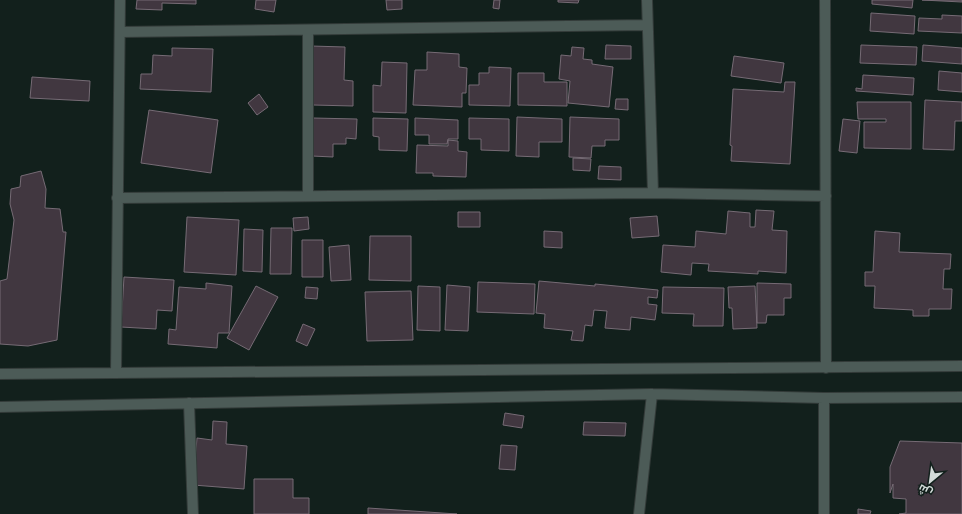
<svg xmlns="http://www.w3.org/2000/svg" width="962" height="514" viewBox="0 0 962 514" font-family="'Nunito Sans',Cairo,sans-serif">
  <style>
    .building { fill: #413740; stroke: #766b75 }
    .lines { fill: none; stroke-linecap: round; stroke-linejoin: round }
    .street-casing { stroke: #333b39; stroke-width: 12 }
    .street { stroke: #4c5b57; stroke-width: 10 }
  </style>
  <rect width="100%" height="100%" fill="#12201c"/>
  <path class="building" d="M137 0H196V4L162 3V10L136 9Z
    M256 0H276L274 12 255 9Z
    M386 0H402V9L387 10Z
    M494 0H500L499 9 493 8Z
    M558 0H579L578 3 558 2Z
    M872 0H913L912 8 872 4Z
    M922 0H962V2Z
    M871 13 915 16 914 34 870 31Z
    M942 15 962 16V33L918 31 919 18 942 19Z
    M606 45 631 46V59H605Z
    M861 45 917 47 916 65 860 63Z
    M923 45 962 48V64L922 61Z
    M311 46 345 47 344 80 353 81V106L313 105V73L311 72Z
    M572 47 584 48 583 59 592 60V64L613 67 609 107 568 103 570 81 559 79 561 55 571 56Z
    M172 48 213 49 211 92 140 89 141 74H152L153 55 172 56Z
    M427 52 459 54V67L467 68 466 93H462V107L413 105 415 70H427Z
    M734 56 784 63 781 83 731 76Z
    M382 62 407 63 406 113 373 112V85L381 86Z
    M489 67 511 68 510 106 469 105V85H479V73H489Z
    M939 71 962 73V92L938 90Z
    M518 73H544V82H567V106L518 105Z
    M863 75 914 78 913 95 856 91V88L862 89Z
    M32 77 90 81 89 101 30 98Z
    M785 82H795L790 164 731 161 732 146 730 145 733 89 784 92Z
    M259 94 268 107 257 115 248 103Z
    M616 99H628V110L615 109Z
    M925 100 962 102V121H955L954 150 923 149Z
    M857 102H911V149L864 148V122H886V119H858Z
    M149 110 218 120 211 173 141 163Z
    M517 117 562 119V142H539V157L516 156Z
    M570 117 619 119V140H605V146H592L591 158 569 157Z
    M313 118 357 119 356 139 346 138V144H333V157L312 156Z
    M373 118 408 119 407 151 379 150V137L373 136Z
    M415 118 458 120V139H448L447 144H429V135H415Z
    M469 118 509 119V151L481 150V139H469Z
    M843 119 860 121 857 153 839 151Z
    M448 140 458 141V151L467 152 466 177 433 176V173H416L417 145 448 146Z
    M573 158 591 159 590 171 573 170Z
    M599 166 621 167V180L598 179Z
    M41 171 46 189 45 208 60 209 63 232H66L57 340 28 346 0 344V281L7 279 14 220 10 204 11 189 20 187 21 176Z
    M756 210 774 211 772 230 787 231 786 273 758 271V274L708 271 709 264 692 263 691 275 661 272 663 245 695 247 696 231 726 234 728 211 750 213V227H755Z
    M458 212H480V227H458Z
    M657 216 659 236 632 238 630 218Z
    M187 217 239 220 236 275 184 272Z
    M308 217 309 229 294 231 293 218Z
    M271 228H292L291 274H270Z
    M244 229 263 230 262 272 243 271Z
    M544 231 562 232V248L544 247Z
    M875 231 900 233 899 252 951 254 950 269H944L943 289H952L951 309H929V316H913V310L874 308 875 286H865V272H873Z
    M370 236H411V281L369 280Z
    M302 240H323V277H302Z
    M349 245 351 280 331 281 329 247Z
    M124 277 174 280 172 311 157 310 156 329 121 327Z
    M539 281 595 286V284L658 290 657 298 648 297V304L657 305 655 320 631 317 630 330 605 328 607 311 594 310 592 326 585 325 583 341 571 340 573 331 544 328 545 314 536 313Z
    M478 282 535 284 534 314 477 312Z
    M206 283 232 286 229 333H218L217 348 168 344 169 329 176 330 179 287 206 289Z
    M757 283 791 284V298H784V315H767L766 323H757Z
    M447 285 470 287 468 331 445 330Z
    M256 286 278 297 249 350 227 338Z
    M418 286 440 287V331L417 330Z
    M755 286 757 328 733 329 732 308H729L728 287Z
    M306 287 318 288 317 299 305 298Z
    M663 287 724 288 723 326H693L694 314 662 313Z
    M411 291 413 340 367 341 365 292Z
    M303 324 315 329 307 346 296 341Z
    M505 413 524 416 522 428 503 425Z
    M213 421 227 422 226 444 247 446 244 489 193 485 197 438 212 440Z
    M584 422 626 423 625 436 583 435Z
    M900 441 962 443V514H899L906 513V499L893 498V484L890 493V467Z
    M501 445 517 446 515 470 499 469Z
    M254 479H293V498H309V514H254Z
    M368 508 457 514H368Z
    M858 509 871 511 870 514H858Z"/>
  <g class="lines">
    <defs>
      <path id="street" d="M647 0 653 193
        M825 0 826 368
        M308 31V195
        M120 32 647 25
        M117 198 653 193 826 196
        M116 373 120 0
        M0 374 962 366
        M824 398V514
        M189 403 193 514
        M0 407 652 394 824 398 962 397
        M639 514 652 394"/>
    </defs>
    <use href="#street" class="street-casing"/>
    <use href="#street" class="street"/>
  </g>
  <g transform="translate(930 482) rotate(209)" stroke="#12201c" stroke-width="3" paint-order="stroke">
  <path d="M0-3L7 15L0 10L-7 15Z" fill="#d3dbd9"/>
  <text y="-6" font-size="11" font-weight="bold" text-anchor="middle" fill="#d3dbd9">ش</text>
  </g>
</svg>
